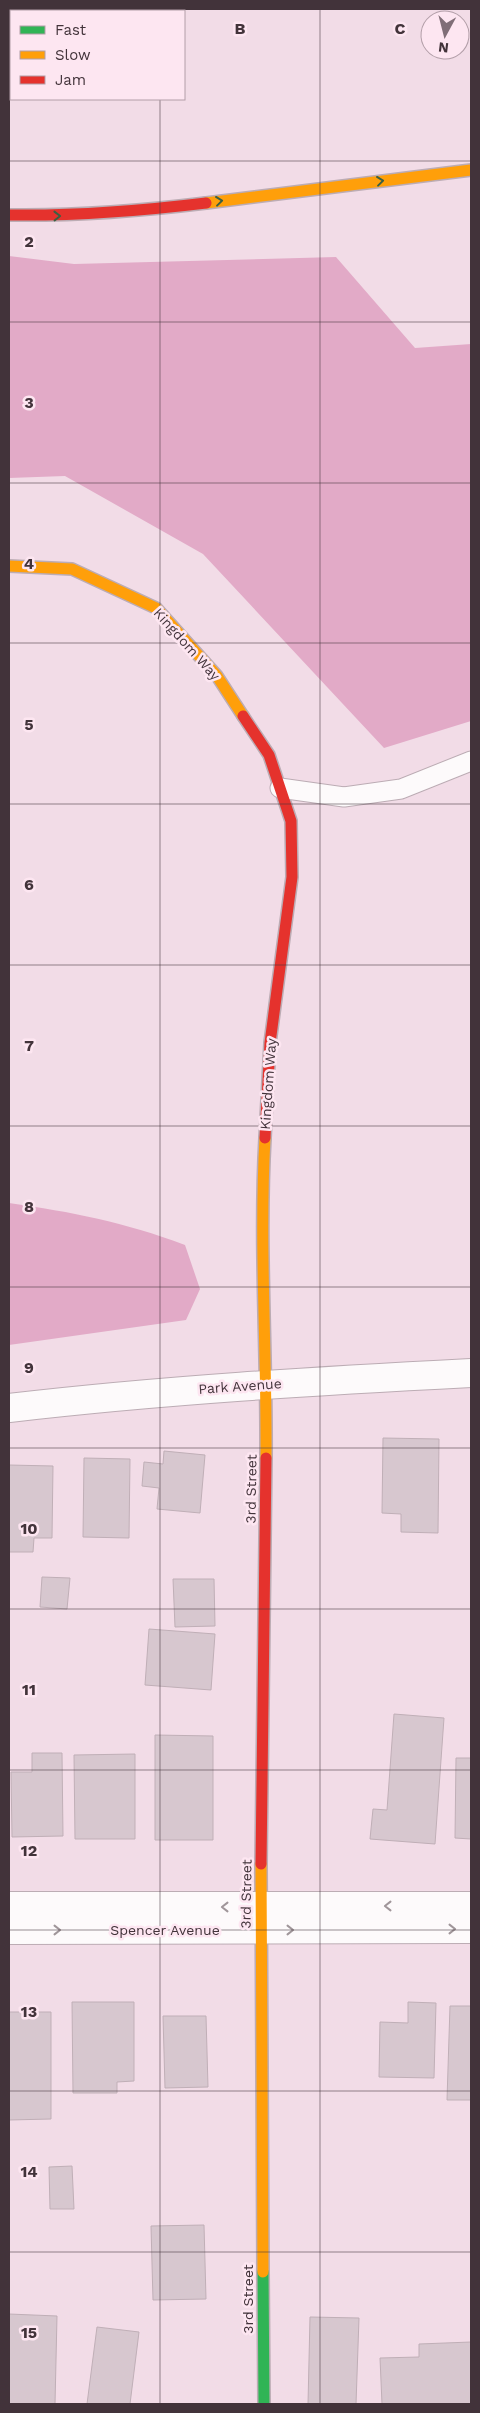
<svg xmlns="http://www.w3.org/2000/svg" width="480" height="2413" viewBox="0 0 480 2413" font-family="'Work Sans',sans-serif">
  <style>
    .forest { fill: #e2aac7 }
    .building { fill: #d7c7cf; stroke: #c0afb7 }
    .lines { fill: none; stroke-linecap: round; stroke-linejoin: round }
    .lane-casing { stroke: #bcacb4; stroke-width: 21 }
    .street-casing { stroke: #bcacb4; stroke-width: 30 }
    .fast-casing { stroke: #bcacb4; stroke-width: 14 }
    .slow-casing { stroke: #bcacb4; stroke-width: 14 }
    .jam-casing { stroke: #bcacb4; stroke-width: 14 }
    .lane { stroke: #fdfafb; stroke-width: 19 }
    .street { stroke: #fdfafb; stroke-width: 28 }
    .fast { stroke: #30b455; stroke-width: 11 }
    .slow { stroke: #ff9f0a; stroke-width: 11 }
    .jam { stroke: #e5322d; stroke-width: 11 }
    .oneway { stroke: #3c6043 }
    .oneway2 { stroke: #a0969a }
    .grid { fill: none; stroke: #42333a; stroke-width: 1; stroke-opacity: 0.55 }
    .labels { text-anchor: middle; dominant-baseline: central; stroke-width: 5; stroke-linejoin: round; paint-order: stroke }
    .street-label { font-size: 14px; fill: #42333a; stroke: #fde6f1 }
    .grid-label { font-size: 16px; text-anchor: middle; font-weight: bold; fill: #42333a; stroke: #fde6f1; stroke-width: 5; stroke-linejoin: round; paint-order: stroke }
  </style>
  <rect width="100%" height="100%" fill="#f2dce7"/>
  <path class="forest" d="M9 256 74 264 336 257 415 348 471 344V721L384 748 203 554 65 476 9 478Z
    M9 1203C72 1212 124 1222 185 1245L200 1289 186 1320 9 1345Z"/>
  <path class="building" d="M383 1438 439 1439 438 1533 401 1532V1514L382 1513Z
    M164 1451 205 1455 200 1513 157 1509 159 1488 142 1486 144 1462 163 1464Z
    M84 1458 130 1459 129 1538 83 1537Z
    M9 1465 53 1466 52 1538H34L33 1552H9Z
    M42 1577 70 1578 67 1609 40 1607Z
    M173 1579H214L215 1626 175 1627Z
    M149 1629 215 1634 211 1690 145 1685Z
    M394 1714 444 1718 435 1844 370 1839 373 1809 387 1810Z
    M155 1735 213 1736V1840H155Z
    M32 1753H62L63 1836 12 1837 11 1772H32Z
    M135 1754V1839H75L74 1755Z
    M456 1758H471V1839L455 1838Z
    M72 2002H134V2081L117 2082V2093H73Z
    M408 2002 436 2003 434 2078 379 2077 380 2022 408 2023Z
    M450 2006H471V2100H447Z
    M9 2012H51V2119L9 2120Z
    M163 2016H206L208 2087 165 2088Z
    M72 2166 74 2209H50L49 2167Z
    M204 2225 206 2299 153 2300 151 2226Z
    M9 2314 57 2316 55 2404H9Z
    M310 2317 359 2318 356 2404H308Z
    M97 2327 139 2332 130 2404H87Z
    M471 2342V2404H382L380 2358 419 2357V2344Z"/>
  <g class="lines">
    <defs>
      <path id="lane" d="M280 788 344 797 401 789 471 761"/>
      <path id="street" d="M9 1408C163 1390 317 1381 471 1373
        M9 1906H471
        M9 1930 471 1929"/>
      <path id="fast" d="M263 2272 264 2404"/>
      <path id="slow" d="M206 203 471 170
        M9 566 72 569 156 608 217 676 243 716
        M265 1138C259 1244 267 1351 266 1458
        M261 1864 263 2272"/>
      <path id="jam" d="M9 215C76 216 140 211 206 203
        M243 716 269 755 291 821 292 877 270 1043 265 1138
        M261 1864 266 1458"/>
    </defs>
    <use href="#lane" class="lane-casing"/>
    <use href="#street" class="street-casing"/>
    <use href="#fast" class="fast-casing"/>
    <use href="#slow" class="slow-casing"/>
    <use href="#jam" class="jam-casing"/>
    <use href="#lane" class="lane"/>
    <use href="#street" class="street"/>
    <use href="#fast" class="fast"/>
    <use href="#slow" class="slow"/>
    <use href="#jam" class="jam"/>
  </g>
  <defs><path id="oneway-chevron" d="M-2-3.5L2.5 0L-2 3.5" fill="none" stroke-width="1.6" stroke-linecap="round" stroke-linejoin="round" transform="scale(1.25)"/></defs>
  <g class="oneway">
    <use href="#oneway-chevron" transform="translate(380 181) rotate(-7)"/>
    <use href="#oneway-chevron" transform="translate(219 201) rotate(-7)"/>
    <use href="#oneway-chevron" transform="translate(57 216) rotate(-1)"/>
  </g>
  <g class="oneway2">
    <use href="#oneway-chevron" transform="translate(388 1906) rotate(180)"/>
    <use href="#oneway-chevron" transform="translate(225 1907) rotate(-180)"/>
    <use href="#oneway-chevron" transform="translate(452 1929)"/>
    <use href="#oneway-chevron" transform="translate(57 1930)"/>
    <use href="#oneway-chevron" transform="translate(290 1930)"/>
  </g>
  <path class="grid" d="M160 9V11M320 9V2404M160 99V2404M9 161H471M9 322H471M9 483H471M9 643H471M9 804H471M9 965H471M9 1126H471M9 1287H471M9 1448H471M9 1609H471M9 1770H471M9 1930H471M9 2091H471M9 2252H471"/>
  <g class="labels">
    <g class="street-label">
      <text transform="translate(187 644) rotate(48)">Kingdom Way</text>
      <text transform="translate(268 1084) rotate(-86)">Kingdom Way</text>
      <text transform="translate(240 1386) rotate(-4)">Park Avenue</text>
      <text transform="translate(251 1489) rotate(-89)">3rd Street</text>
      <text transform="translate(246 1894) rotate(-89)">3rd Street</text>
      <text x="165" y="1930">Spencer Avenue</text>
      <text transform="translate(248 2299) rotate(-90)">3rd Street</text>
    </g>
  </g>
  <g class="grid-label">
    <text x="240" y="34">B</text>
    <text x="400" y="34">C</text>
    <text x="29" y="247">2</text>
    <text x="29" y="408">3</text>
    <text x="29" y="569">4</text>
    <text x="29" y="730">5</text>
    <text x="29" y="890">6</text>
    <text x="29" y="1051">7</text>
    <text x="29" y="1212">8</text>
    <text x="29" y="1373">9</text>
    <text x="29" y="1534">10</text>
    <text x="29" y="1695">11</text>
    <text x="29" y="1856">12</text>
    <text x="29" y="2017">13</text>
    <text x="29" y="2177">14</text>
    <text x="29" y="2338">15</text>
  </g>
  <rect width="480" height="2413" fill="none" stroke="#42333a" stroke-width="20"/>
  <rect x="10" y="10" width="175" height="90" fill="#fde6f1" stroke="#b29ea8"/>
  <rect x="20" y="26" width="25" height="8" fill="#30b455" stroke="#b29ea8"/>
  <text x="55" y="35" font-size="15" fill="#42333a">Fast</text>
  <rect x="20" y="51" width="25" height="8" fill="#ff9f0a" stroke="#b29ea8"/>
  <text x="55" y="60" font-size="15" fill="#42333a">Slow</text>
  <rect x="20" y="76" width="25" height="8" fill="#e5322d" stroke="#b29ea8"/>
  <text x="55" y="85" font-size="15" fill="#42333a">Jam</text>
  <g transform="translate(445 35) rotate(187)"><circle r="24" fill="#fde6f1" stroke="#b29ea8"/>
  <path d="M0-4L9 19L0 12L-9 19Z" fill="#806e77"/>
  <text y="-8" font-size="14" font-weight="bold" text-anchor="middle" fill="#42333a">N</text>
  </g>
</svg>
